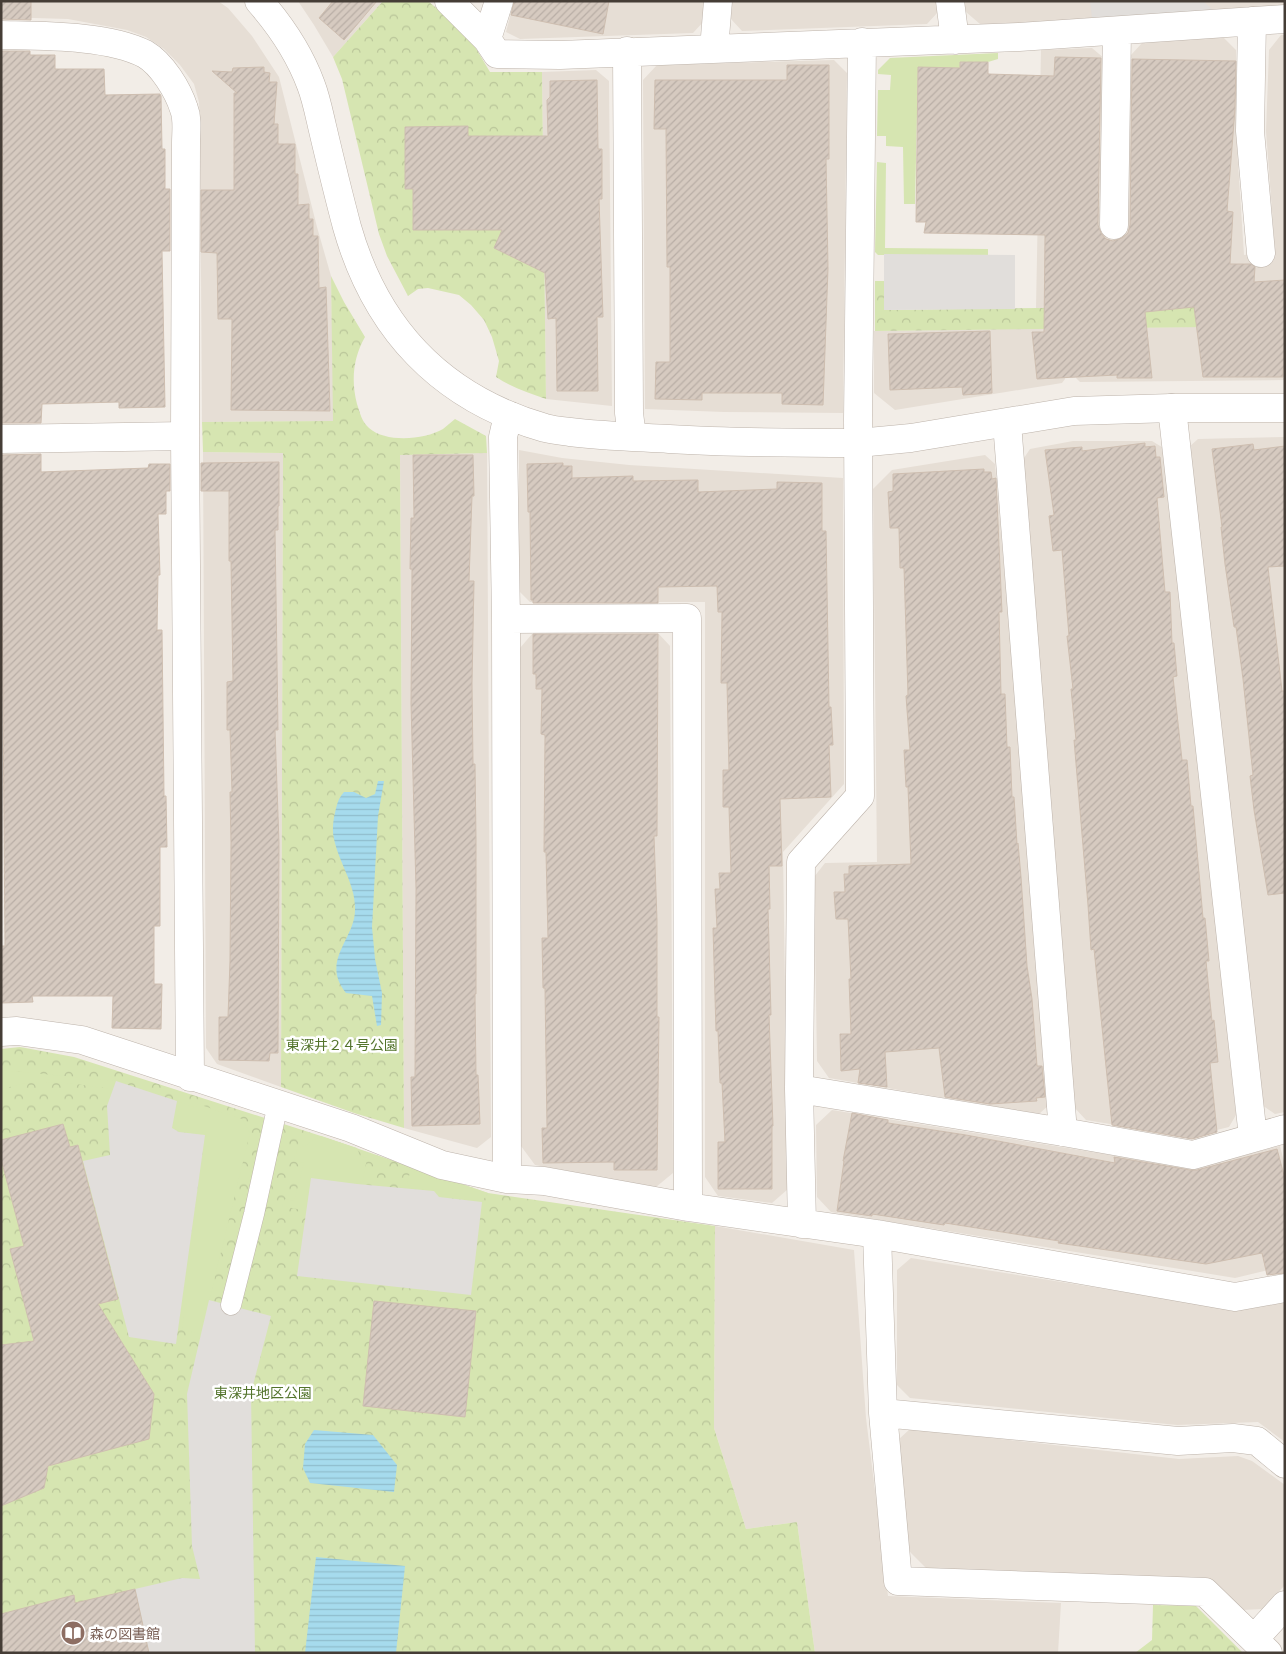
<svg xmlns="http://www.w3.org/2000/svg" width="1286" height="1654" viewBox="0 0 1286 1654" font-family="Inter,'Noto Sans JP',sans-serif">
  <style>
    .residential { fill: #e6ded5 }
    .forest { fill: url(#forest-crowns) }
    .garden { fill: #d6e5b1 }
    .parking { fill: #e1dedb }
    .water { fill: url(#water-rules) }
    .building { fill: url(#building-hatch); stroke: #cebeb0 }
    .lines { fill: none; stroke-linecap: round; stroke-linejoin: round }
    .service-casing { stroke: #bdb3aa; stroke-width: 21 }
    .minor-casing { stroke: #bdb3aa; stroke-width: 29 }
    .tertiary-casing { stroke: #bdb3aa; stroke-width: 29 }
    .service { stroke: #fff; stroke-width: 20 }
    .minor { stroke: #fff; stroke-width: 28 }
    .tertiary { stroke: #fff; stroke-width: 28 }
    .labels { text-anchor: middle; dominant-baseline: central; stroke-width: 5; stroke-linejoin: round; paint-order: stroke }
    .park-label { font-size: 14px; fill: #53742c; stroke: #fff }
    .education-label { font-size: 14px; fill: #785e54; stroke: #fff; text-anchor: start }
  </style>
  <defs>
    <pattern id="forest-crowns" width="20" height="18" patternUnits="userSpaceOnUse" patternTransform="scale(1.25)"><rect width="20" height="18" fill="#d6e5b1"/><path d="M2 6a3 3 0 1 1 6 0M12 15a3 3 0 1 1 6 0" fill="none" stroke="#b9c599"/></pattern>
    <pattern id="water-rules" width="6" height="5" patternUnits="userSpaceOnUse" patternTransform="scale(1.25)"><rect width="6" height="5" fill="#a6dbed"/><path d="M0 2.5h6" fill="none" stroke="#90bdcc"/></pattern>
    <pattern id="building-hatch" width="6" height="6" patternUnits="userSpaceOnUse" patternTransform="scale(1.25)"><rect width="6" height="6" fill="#d6cac0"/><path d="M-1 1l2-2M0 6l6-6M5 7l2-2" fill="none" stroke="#b9aea6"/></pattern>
  </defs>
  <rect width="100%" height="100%" fill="#f2ede7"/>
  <path class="residential" d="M1 1H218L228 8 252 36 279 77 317 227 331 276 334 421 202 422 200 122 199 102 194 84 180 65 164 49 146 37 127 30 68 19 1 17Z
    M298 1H383L333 57 314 25Z
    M514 1H705L704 21 693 33 520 39 506 32Z
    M732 1H937L938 12 927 24 742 31 731 19Z
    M964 1H1285V5L1030 23 980 24 966 12Z
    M1281 35H1285V305L1036 308 1041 50 1092 48 1105 59 1126 225 1131 55 1142 43 1223 37 1236 50V132L1244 255 1275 251 1266 131 1269 50Z
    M834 60 847 73 843 413 724 412 645 409 643 80 657 65Z
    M596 70 609 81 612 406 546 399 542 72Z
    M1285 326V380L1080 382 1076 378V333L1081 328Z
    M1060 328 1064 333 1065 379 1062 383 895 410 874 393V331Z
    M1285 437V1112L1275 1114 1262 1105 1189 447 1198 439Z
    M1073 441H1152L1165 449 1236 1115 1229 1127 1188 1137 1086 1120 1073 1106 1022 461 1030 449Z
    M519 450 562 458 629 465 843 478 844 784 783 852 788 1189 772 1203 718 1196 705 1177V602H530L519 591Z
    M203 452 283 453 281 1087 217 1064 206 1048Z
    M487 453 491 1137 477 1148 404 1128 400 454Z
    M985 455 995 464 1050 1104 1039 1114 829 1078 817 1061 814 877 825 863 877 862 873 489 892 470Z
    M658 633 670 646 673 1173 656 1187 535 1165 521 1146 520 648 532 634Z
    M832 1110 1191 1168 1280 1146 1285 1166V1266L1235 1278 831 1212 817 1197 816 1125Z
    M715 1226 854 1250 866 1418 888 1596 1061 1603 1058 1653H815L797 1522 746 1529 714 1428Z
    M911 1258 1236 1310 1278 1302H1285V1442L1258 1422 1177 1425 910 1398 897 1385V1270Z
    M910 1429 1179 1459 1238 1456 1252 1461 1285 1485V1585L1263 1609 1242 1610 1207 1578 928 1570 909 1551 898 1440Z"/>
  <path class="forest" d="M383 1H428L468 35 490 72H542L546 399C528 393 511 387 496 377L499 361 492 337 484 320 471 305 459 295 428 288 418 289 408 296 387 256 379 234 342 79 333 57Z
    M331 276 344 302 365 337C353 358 351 381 357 404 360 413 362 422 369 428 386 443 424 440 443 429 447 426 451 422 455 419L486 436 487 453 400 455 404 1128 354 1113 281 1087 283 453 203 452 202 422 333 421Z
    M875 281H884L885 310 1285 305V326L875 331Z
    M20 1047 74 1057 321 1136 488 1193 715 1226 714 1428 746 1529 797 1522 815 1653H1V1049Z
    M1153 1605 1196 1606 1243 1653H1135L1152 1640Z"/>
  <path class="garden" d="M998 53V59L988 62H960V68H918L915 204H904L903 147 886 146V136H877L878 90H890L891 75 878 74V70L890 58Z
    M877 162 886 163 885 248 988 249V255H878L875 252Z
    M1 1070 116 1081 114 1089C75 1085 38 1075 1 1090Z
    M177 1101 196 1108 198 1104 242 1119 250 1133 201 1334 182 1330 184 1315 180 1311 205 1135 179 1132 172 1128Z
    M321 1136 357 1148 360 1156 367 1158 363 1180 357 1184 312 1178 307 1211 282 1206 285 1199 294 1201 304 1163 294 1160 297 1150Z
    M420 1170 488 1193 482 1202 439 1197 434 1191 414 1189 409 1186 407 1182 410 1173H414Z"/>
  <path class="parking" d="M1090 1H1203L1213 10 1092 18Z
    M884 254 1015 255V309L884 310Z
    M116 1081 177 1101 172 1128 179 1132 205 1135 176 1344 129 1337 83 1161 110 1155 107 1106Z
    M311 1178 357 1184 434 1191 439 1197 482 1202 471 1295 297 1276Z
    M209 1300 271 1316 251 1393 255 1653H149L135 1589 182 1578 200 1579 192 1546 187 1394Z"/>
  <path class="water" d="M378 781H384L378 816 372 927 375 959 382 993 381 1025 377 1026 372 996 346 993C320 961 355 939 355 910 356 885 339 863 334 839 332 831 333 821 335 813 337 804 338 799 344 792H354L366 798 375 794Z
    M314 1430 373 1435 397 1465 394 1492 310 1483 303 1468 305 1444Z
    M316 1557 405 1566 396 1653H305Z"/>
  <path class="building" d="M1 1H31V20L1 19Z
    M333 1H377L344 40 319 18Z
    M514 1H609L603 34 511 15Z
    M1 51H30V55H55V69H104L105 95 160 94 161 96 162 149H165V189H170V251H162L165 407 119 408V402L42 404 41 423H1L3 193Z
    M1055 57 1101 58 1098 225 1101 233 1106 239 1113 241 1122 238 1128 233 1130 225 1132 59 1236 61 1235 109 1227 211 1233 212 1230 264H1251L1255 267 1254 282 1285 280V368H1283V377H1203L1194 307 1145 312 1152 378H1117V375L1037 379 1032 332H1044L1045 235 924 233 926 222H916L918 67 960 68V62H988V74L1054 76Z
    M787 65H829V159H826L828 268 823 405 782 404V393H702V400L655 399 656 362H670V267H667L666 129H654L655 80H787Z
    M264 67V72L270 73 269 82H277L274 124H278V144H295V174H298V205L309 204V219H313V236H318L319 288 326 287 330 411 231 410 232 319H218L217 253 201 252V190H234V93H237L212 71 232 72 233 68Z
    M597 80 598 149H602V199H599L603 317H597L598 391H557L556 318 548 319 545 273 494 248 502 230H413V189H405V127L468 126V136H548L547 100 550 97V81Z
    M990 331 992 393 963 395 962 387 890 390 888 334Z
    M1145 443V447L1155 446 1156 457H1160L1164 497 1157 498 1165 592H1170L1172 643H1174L1177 676 1173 677 1182 760H1187L1191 806H1193L1203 918H1205L1209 961H1206L1212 1021 1214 1020 1218 1062 1210 1063 1217 1132 1192 1139 1112 1125 1094 949 1091 950 1088 905 1074 740H1076L1071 689H1073L1067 636H1069L1062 550 1053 551 1049 516 1054 515 1045 450 1082 447V451Z
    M1253 444 1254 450 1285 446V566L1268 567 1282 691H1285V893L1268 895 1254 810 1250 776 1253 775 1243 679 1236 627H1234L1225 564 1221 527H1222L1212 449Z
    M41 454V472L148 468 149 464H170V491H166V514H158L160 575H158L157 630H162L164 796H166L167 847H160V926H154V984H162L161 1029 112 1028 113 996H32L33 1002 1 1003V946H5L1 455Z
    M413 455H473L474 496H472L469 581H474L472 683 473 764H475L476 839V994H475L476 1075H478L480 1124 412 1126 411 1077H415L416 888 411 703 412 569H410L411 518H414Z
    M279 462V506H278V530H275L278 730H275L279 843 278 1053H270L269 1061 219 1060V1017H228L230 961 231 843 230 792H232L230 730H227V682L233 681 231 561H229V491H201V463Z
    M563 463V466H572V478L633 476V481L698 480V492L777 489V482L822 483V531H826L829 707H831L833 745H829L831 797 780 799 782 866H769L770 909H768L771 1015H769L773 1126H772V1189H718V1142H725L722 1083H720L718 1031H716L713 928H717L715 889H720L719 873H731L729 807H723V770H729L727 683H721L722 612H718L717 586 658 587V603H533V600H531L530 512H528L527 464Z
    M984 469V472H991L992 479 996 478 1002 612H999L1001 694H1005L1007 747H1010L1012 797H1014L1017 844 1018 843 1021 877 1027 966 1032 999 1037 1066H1042L1045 1097 1036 1098 1037 1101 990 1104 945 1097 939 1048 885 1052 887 1087 858 1083 860 1069 841 1071 840 1034H851L849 979H851L848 919H836L834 892H845L844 874H849V866L911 864 908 787H906L904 750H910L906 696 908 695 904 568H900L899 528H890L888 492 893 491V474Z
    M533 634H658L657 836H654L657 920V1017H659L657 1170H614V1162L543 1163 542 1128H547L545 988H543L542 938H548L546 852H544L545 735 541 734 542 689H536V674H533Z
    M852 1113 888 1120V1123L966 1135 1115 1163 1114 1157 1190 1170H1197L1277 1149 1285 1179V1273L1267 1275 1262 1253 1206 1264 1058 1243 1059 1241 945 1223 944 1225 872 1214V1216L837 1211 844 1161H843Z
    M63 1124 70 1147 78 1145 118 1299 98 1304 154 1394 149 1439 48 1466 44 1488 1 1506V1345L34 1341 10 1249 24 1246 1 1159V1140Z
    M374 1301 476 1311 465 1417 363 1406Z
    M135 1589 149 1653H1V1614L74 1595 75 1603Z"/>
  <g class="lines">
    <defs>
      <path id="service" d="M231 1305 254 1214 278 1104"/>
      <path id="minor" d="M259 1C280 25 300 55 311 85 316 98 319 113 322 126 330 160 338 193 347 227 376 329 441 398 545 428 553 430 562 431 570 432 603 436 636 437 669 439 732 443 795 443 858 443
        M449 1 487 39 497 54 560 55 1019 37 1285 19
        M950 1 955 40
        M1252 21 1250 131 1261 253
        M1 35C42 36 108 35 145 54 162 64 178 90 184 109 188 119 186 132 186 143L185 436 190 1077
        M487 39 499 1
        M714 49 718 1
        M627 51 629 413 632 437
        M1114 225 1117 32
        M1172 408 1253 1137
        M1007 423 1063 1132
        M1 439 185 436
        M506 619 687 618 688 1207
        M1 1032 17 1031 82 1040 351 1128 442 1165 507 1179 544 1181 688 1207 877 1234 1235 1297 1285 1288
        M799 1089 1063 1132 1193 1155 1285 1129
        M507 1179 506 619 503 437 508 415
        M802 1224 799 1089 801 862 860 796 858 419 862 42
        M877 1234 883 1413 898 1581 1205 1592 1268 1653
        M883 1413 1178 1441 1233 1438 1257 1441 1285 1464
        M1254 1639 1285 1605"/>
      <path id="tertiary" d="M858 443 911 438 1074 411 1172 408H1285"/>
    </defs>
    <use href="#service" class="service-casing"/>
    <use href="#minor" class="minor-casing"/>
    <use href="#tertiary" class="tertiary-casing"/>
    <use href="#service" class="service"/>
    <use href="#minor" class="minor"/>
    <use href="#tertiary" class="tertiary"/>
  </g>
  <defs>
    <symbol id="library-disc" viewBox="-11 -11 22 22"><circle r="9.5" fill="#8d6e63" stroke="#fff"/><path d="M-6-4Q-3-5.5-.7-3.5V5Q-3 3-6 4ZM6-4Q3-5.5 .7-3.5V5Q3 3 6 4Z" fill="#fff"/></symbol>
  </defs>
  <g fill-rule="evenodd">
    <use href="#library-disc" x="59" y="1619" width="28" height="28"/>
  </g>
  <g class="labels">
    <g class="park-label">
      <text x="342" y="1044">東深井２４号公園</text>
      <text x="263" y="1392">東深井地区公園</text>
    </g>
    <g class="education-label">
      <text x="90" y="1633">森の図書館</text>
    </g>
  </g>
  <rect width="1286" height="1654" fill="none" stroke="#453d36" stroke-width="5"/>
</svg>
